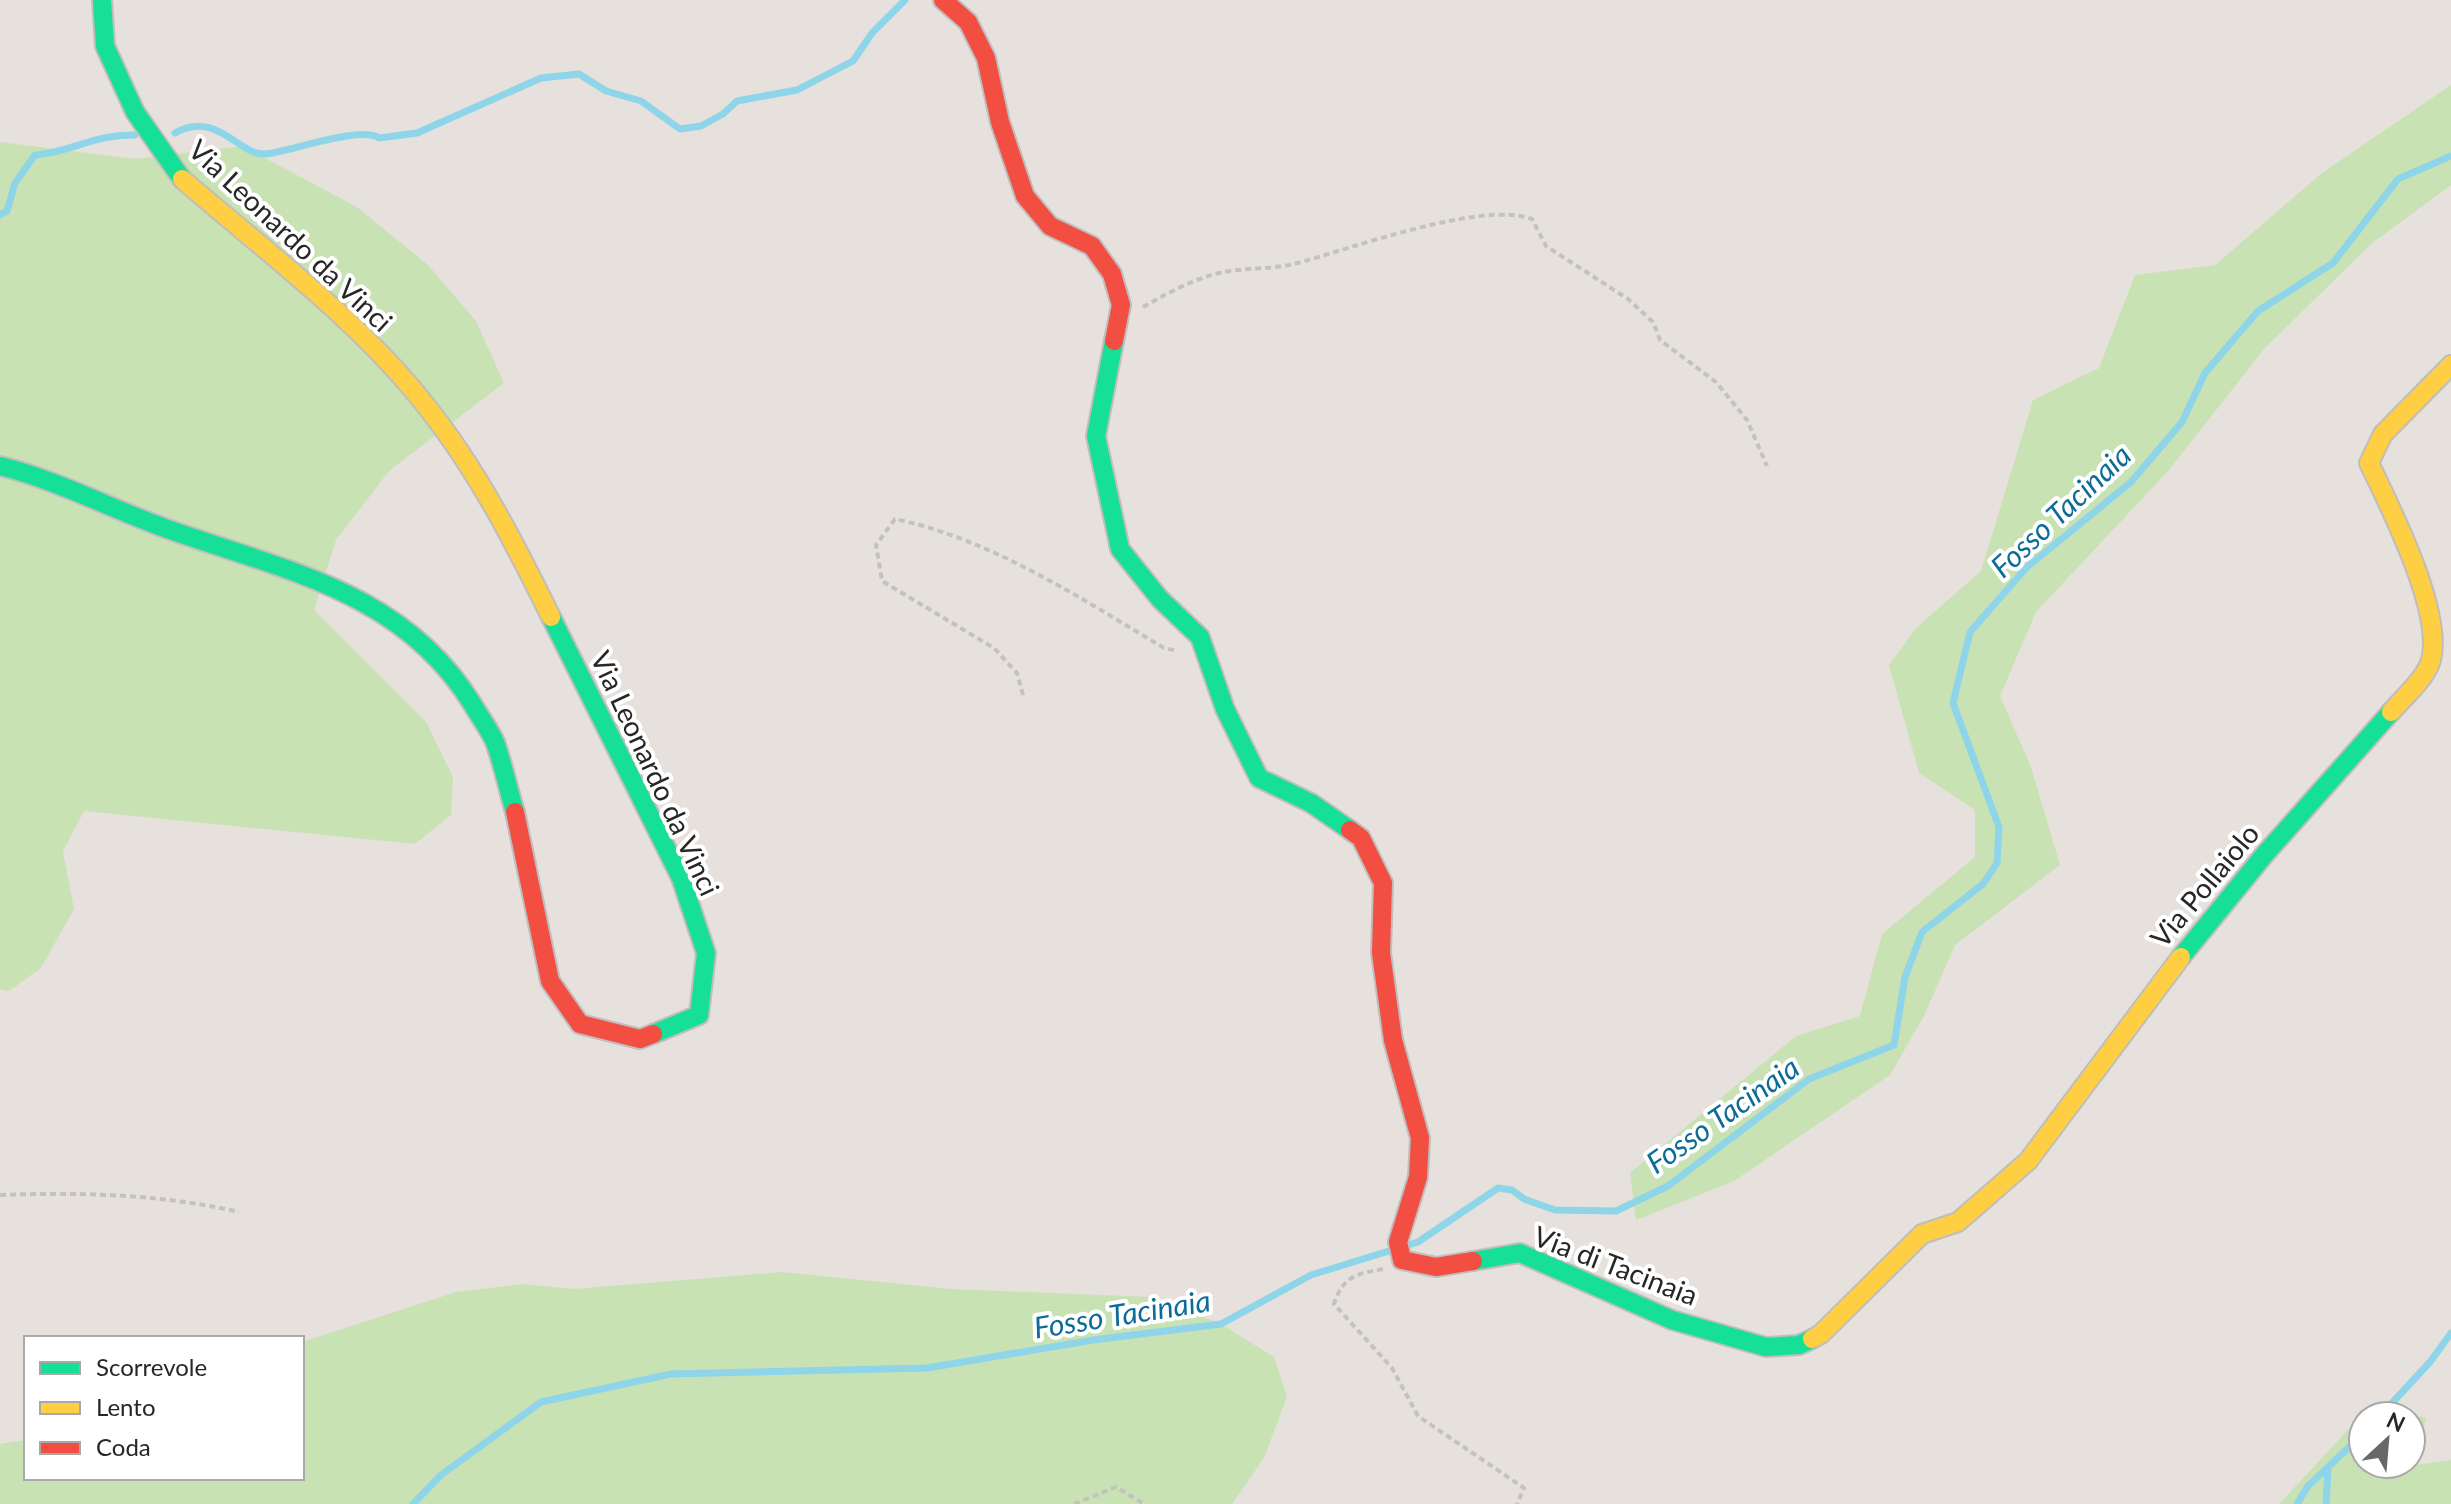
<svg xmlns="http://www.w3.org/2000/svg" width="2451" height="1504" viewBox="0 0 2451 1504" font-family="Lato,sans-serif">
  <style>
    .green { fill: #c9e2b4; fill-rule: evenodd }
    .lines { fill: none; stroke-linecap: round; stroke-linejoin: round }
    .stream { stroke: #8ed5e9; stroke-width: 7 }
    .fast-casing { stroke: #bfbdbe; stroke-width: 22 }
    .slow-casing { stroke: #bfbdbe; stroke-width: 22 }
    .jam-casing { stroke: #bfbdbe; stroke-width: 22 }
    .path { stroke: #c2c2c1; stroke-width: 4; stroke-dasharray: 6 4; stroke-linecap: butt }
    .fast { stroke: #16e098; stroke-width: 18 }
    .slow { stroke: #ffcf43; stroke-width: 18 }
    .jam { stroke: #f24e42; stroke-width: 18 }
    .labels { text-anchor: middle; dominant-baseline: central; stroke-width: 8; stroke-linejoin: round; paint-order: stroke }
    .street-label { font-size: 28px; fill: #272727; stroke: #fff }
    .water-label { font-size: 30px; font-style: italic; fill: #0c6c96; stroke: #fff }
  </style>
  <rect width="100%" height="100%" fill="#e6e1dc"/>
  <path class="green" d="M2451 85V185L2371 244 2264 349 2169 470 2036 612 2000 696 2031 767 2060 865 1955 945 1925 1014 1890 1075 1734 1181 1636 1220 1630 1173 1796 1036 1860 1016 1882 934 1975 857V810L1919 773 1889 665 1916 628 1981 571 2033 400 2099 368 2135 275 2215 265 2322 173Z
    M0 142 136 159 242 146 357 207 428 265 476 321 504 383 389 471 336 540 314 610 426 722 453 777 451 815 415 844 84 811 63 851 74 909 41 968 9 991 0 989Z
    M782 1272 952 1289 1152 1297 1221 1324 1274 1357 1287 1397 1264 1458 1232 1504H0V1444L26 1440V1478H302V1342L456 1292 522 1284 573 1289Z
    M2373 1403 2426 1418 2415 1465 2451 1460V1504H2279ZM2411 1416V1464H2363V1416Z"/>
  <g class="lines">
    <path class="stream" d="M175 133C217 109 239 156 265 154 289 152 361 125 379 138L417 133 541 78 579 74 606 91 641 101 680 129 701 126 723 114 737 101 797 90 853 61 872 33 905 0
      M0 215 7 211 15 183 35 155C73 152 93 134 135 135
      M2380 1416 2430 1362 2451 1333
      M413 1504 441 1475 541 1402 671 1374 927 1368 1093 1340 1221 1324 1311 1275 1418 1242 1498 1188 1512 1190 1524 1199 1555 1210 1616 1211 1668 1186 1809 1079 1894 1045 1905 977 1922 932 1983 884 1997 863 1999 827 1953 703 1970 632 2027 567 2131 482 2182 422 2205 373 2258 311 2333 263 2398 179 2451 156
      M2297 1504 2308 1486 2363 1434
      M2326 1504 2328 1469"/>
    <defs>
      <path id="fast" d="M102 0 105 46 135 112 182 179
        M1114 341 1096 436 1120 549 1160 599 1200 637 1225 709 1259 778 1311 803 1350 830
        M0 466C61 481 117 512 176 532 291 572 405 594 473 705 480 717 489 729 495 742 503 764 508 789 515 812
        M551 617 681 878 706 953 699 1015 653 1034
        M2181 957 2265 854 2391 712
        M1473 1261 1520 1253 1672 1320 1766 1347 1799 1345 1812 1339"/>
      <path id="slow" d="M182 179C265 251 359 320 427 407 478 471 515 544 551 617
        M2391 712C2403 698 2423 681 2430 663 2446 616 2390 507 2369 463L2383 434 2451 365
        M1812 1339 1821 1334 1922 1234 1958 1222 2028 1161 2181 957"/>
      <path id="jam" d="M943 0 968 22 986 58 1000 122 1025 196 1050 226 1092 246 1112 274 1121 305 1114 341
        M515 812 550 981 580 1024 640 1039 653 1034
        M1350 830 1361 838 1383 883 1381 953 1393 1040 1420 1138 1418 1177 1398 1242 1402 1260 1436 1267 1473 1261"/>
    </defs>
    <use href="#fast" class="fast-casing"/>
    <use href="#slow" class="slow-casing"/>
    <use href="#jam" class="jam-casing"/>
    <path class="path" d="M1143 307C1166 294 1190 281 1215 274 1241 267 1269 270 1294 264 1351 249 1481 200 1532 219L1546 246 1628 299 1653 322 1660 340 1716 382 1747 420 1767 466
      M1023 695 1017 673 994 648 882 581 876 545 895 519C991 539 1080 598 1164 648L1178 651
      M0 1195C81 1192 160 1194 239 1212
      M1383 1269C1356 1274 1343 1276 1334 1304L1392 1368 1418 1416 1524 1488 1517 1504
      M1074 1504 1116 1487 1144 1504"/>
    <use href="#fast" class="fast"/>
    <use href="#slow" class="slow"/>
    <use href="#jam" class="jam"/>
  </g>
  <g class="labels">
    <g class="street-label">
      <text transform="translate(291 235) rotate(43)">Via Leonardo da Vinci</text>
      <text transform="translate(656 773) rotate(65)">Via Leonardo da Vinci</text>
      <text transform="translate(2204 885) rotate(-50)">Via Pollaiolo</text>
      <text transform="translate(1616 1265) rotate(21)">Via di Tacinaia</text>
    </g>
    <g class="water-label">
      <text transform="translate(2060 510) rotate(-43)">Fosso Tacinaia</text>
      <text transform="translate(1722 1114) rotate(-35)">Fosso Tacinaia</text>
      <text transform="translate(1122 1313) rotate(-9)">Fosso Tacinaia</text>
    </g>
  </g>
  <rect x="24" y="1336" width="280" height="144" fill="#ffffff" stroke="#a9a9a9" stroke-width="2"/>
  <rect x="40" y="1362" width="40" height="12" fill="#16e098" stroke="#a9a9a9" stroke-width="2"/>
  <text x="96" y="1376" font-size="24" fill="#272727">Scorrevole</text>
  <rect x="40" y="1402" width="40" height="12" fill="#ffcf43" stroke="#a9a9a9" stroke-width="2"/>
  <text x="96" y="1416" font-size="24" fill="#272727">Lento</text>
  <rect x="40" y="1442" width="40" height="12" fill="#f24e42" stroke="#a9a9a9" stroke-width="2"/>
  <text x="96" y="1456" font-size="24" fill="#272727">Coda</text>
  <g transform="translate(2387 1440) rotate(26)"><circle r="38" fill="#ffffff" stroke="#a9a9a9" stroke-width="2"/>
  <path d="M0-6L14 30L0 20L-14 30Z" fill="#6a6866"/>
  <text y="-12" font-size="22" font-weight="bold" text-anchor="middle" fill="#272727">N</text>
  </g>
</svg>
